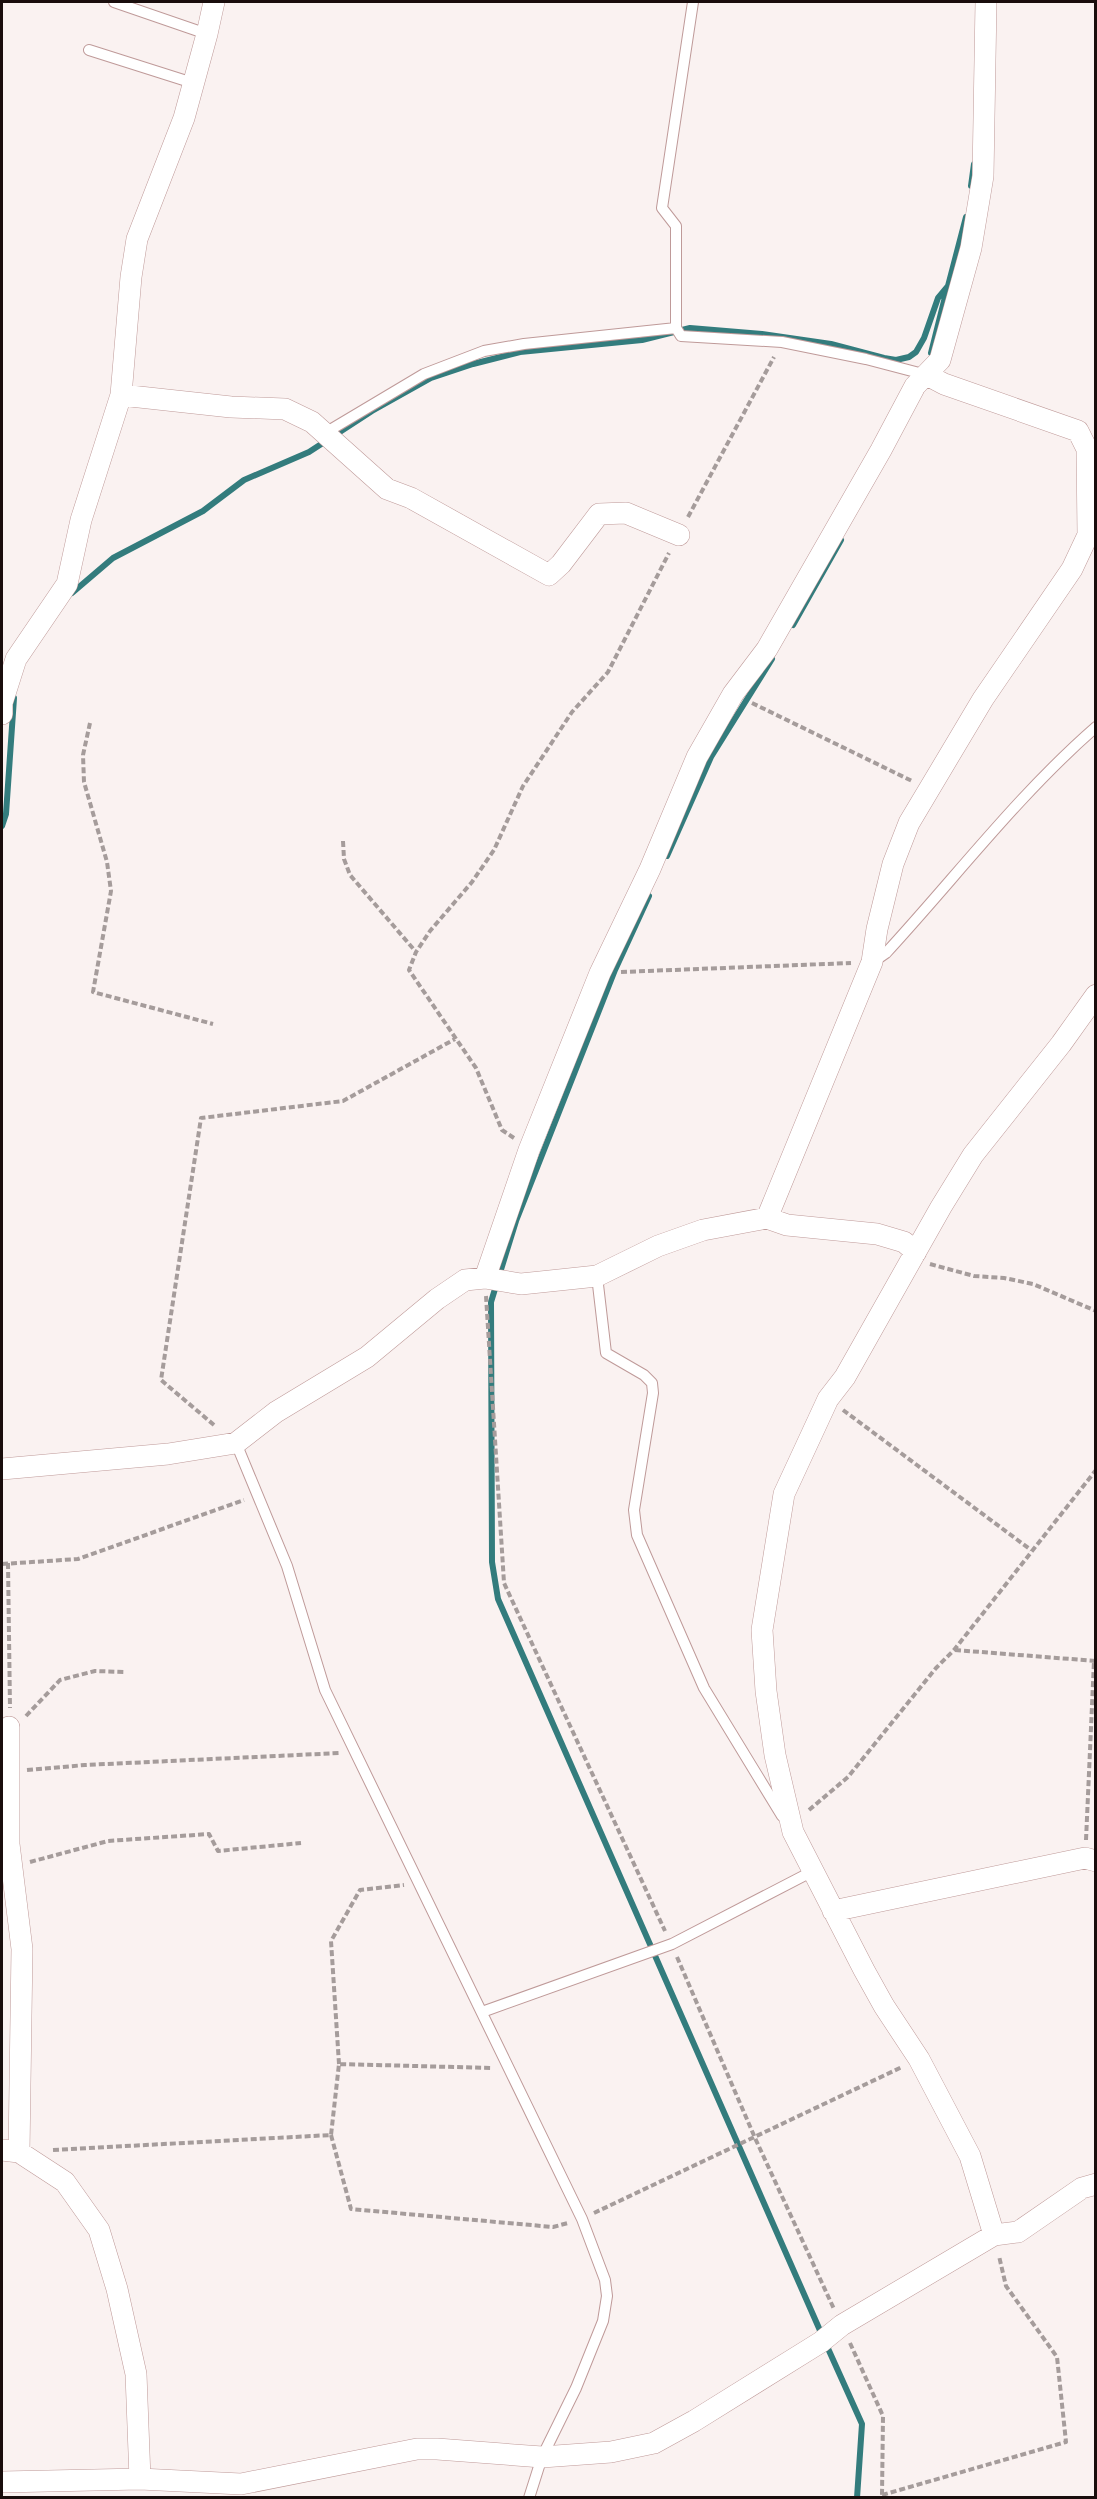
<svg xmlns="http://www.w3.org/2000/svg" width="1097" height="2499" viewBox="0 0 1097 2499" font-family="'Nunito Sans',sans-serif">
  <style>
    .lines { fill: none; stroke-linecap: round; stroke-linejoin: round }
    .stream { stroke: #337c7d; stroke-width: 6 }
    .service-casing { stroke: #bf9a99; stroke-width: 12 }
    .minor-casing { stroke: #bf9a99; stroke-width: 22 }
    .path { stroke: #a59c9b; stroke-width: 4; stroke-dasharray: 6 3; stroke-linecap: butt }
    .service { stroke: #fff; stroke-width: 10 }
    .minor { stroke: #fff; stroke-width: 21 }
  </style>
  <rect width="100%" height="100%" fill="#faf2f1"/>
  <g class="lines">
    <path class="stream" d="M971 186 974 164
      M931 353 947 289
      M72 593 113 558 203 511 244 480 309 452 372 411 431 378 473 364 520 352 642 340 690 328 762 334 831 344 884 358 896 360 909 357 916 352 924 338 938 298 948 286 966 217
      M793 625 841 540
      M2 826 6 814 14 698
      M667 856 711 757 772 659
      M649 896 615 970 516 1221 491 1302 492 1562 498 1599 822 2335
      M826 2344 862 2424 857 2498"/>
    <defs>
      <path id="service" d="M114 2 207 34
        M89 50 193 83
        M676 328V226L662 208 693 2
        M325 433 424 374 484 351 524 344 676 328 681 336 782 342 866 359 927 375
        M873 962 886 953C956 877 1018 795 1096 727
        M597 1276 606 1353 644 1375 652 1383 653 1393 634 1510 637 1535 704 1688 782 1816
        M236 1443 287 1566 325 1690 582 2219 605 2280 607 2296 603 2321 576 2388 542 2457 529 2498
        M482 2012 672 1944 813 1871"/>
      <path id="minor" d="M121 395 231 407 285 409 312 422 387 489 411 498 549 575 561 564 599 514 626 513 679 535
        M2 714V703L16 659 67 584 81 520 121 395 131 277 137 239 184 118 207 34 214 2
        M767 1218 872 962 877 929 893 864 909 823 983 699 1072 569 1088 535 1087 449 1078 431 944 384 927 375
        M485 1278 529 1150 600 973 650 869 697 757 733 694 767 649 881 450 915 386 940 360 971 248 983 176 986 2
        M2 1469 168 1454 236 1443 276 1412 367 1357 437 1299 465 1280 485 1278 521 1284 597 1276 658 1246 703 1230 767 1218 787 1225 877 1234 904 1242 916 1252
        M9 1727V1844L22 1949 19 2152
        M833 1911 1085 1858 1096 1861
        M2 2150 19 2152 65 2182 99 2230 117 2289 136 2374 140 2479
        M994 2235 970 2156 919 2059 884 2006 864 1970 793 1832 775 1755 766 1691 762 1630 784 1494 828 1399 845 1377 941 1207 973 1155 1061 1044 1096 995
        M2 2482 140 2479 241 2484 417 2449H437L542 2457 611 2452 654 2443 694 2421 821 2342 842 2325 994 2235 1018 2232 1082 2188 1096 2184"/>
    </defs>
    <use href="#service" class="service-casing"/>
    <use href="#minor" class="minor-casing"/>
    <path class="path" d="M688 517 774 357
      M752 703 912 781
      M90 723 83 755 84 782 107 862 111 891 93 992 213 1024
      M343 841 344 859 350 875 416 952
      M621 972 851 963
      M514 1138 502 1130 476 1068 409 970 416 952 430 931 472 882 494 850 523 786 572 712 608 672 669 553
      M930 1264 974 1276 1004 1278 1033 1284 1096 1311
      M486 1296 504 1583 665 1931
      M843 1410 1031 1550
      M214 1425 161 1380 201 1118 343 1101 455 1039
      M8 1563 10 1708
      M2 1564 78 1559 244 1500
      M955 1650 1096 1661
      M26 1716 60 1680 95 1671 124 1672
      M27 1770 85 1765 340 1753
      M809 1810 848 1777 936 1668 954 1650 1096 1470
      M1086 1840 1094 1661
      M30 1862 108 1841 209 1834 218 1851 301 1843
      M677 1957 755 2138 834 2309
      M339 2064 331 1941 360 1890 404 1885
      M331 2135 351 2209 553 2227 568 2223
      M53 2150 331 2135 339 2064 491 2068
      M594 2213 902 2067
      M850 2343 883 2416 882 2495
      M882 2495 1066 2442 1057 2357 1006 2286 999 2256"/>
    <use href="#service" class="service"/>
    <use href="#minor" class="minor"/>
  </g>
  <rect width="1097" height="2499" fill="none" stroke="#190d0c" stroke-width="6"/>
</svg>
